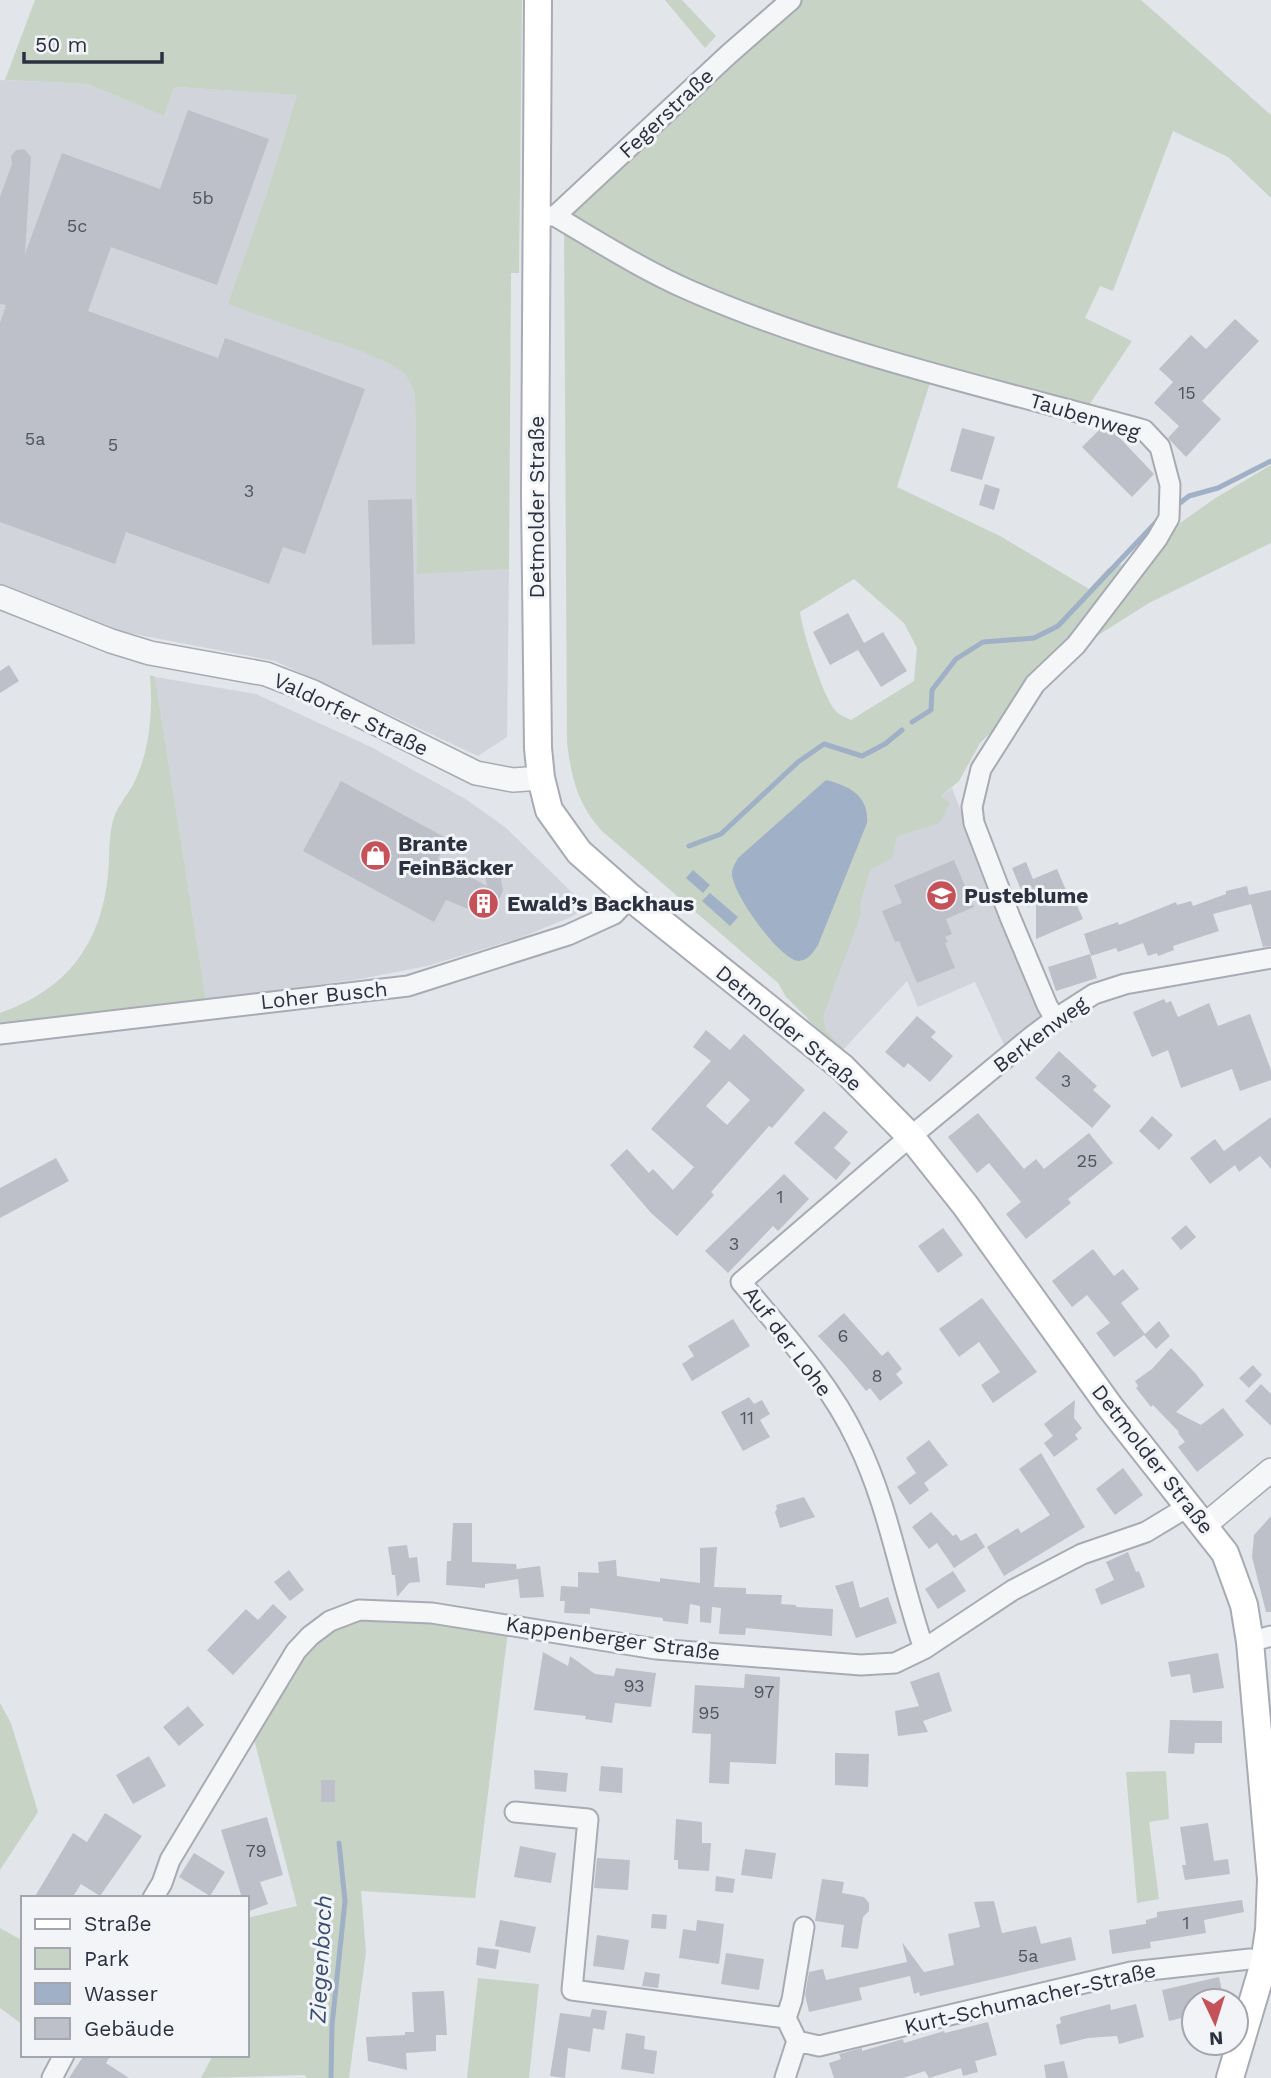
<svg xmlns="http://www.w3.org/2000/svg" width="1271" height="2078" viewBox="0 0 1271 2078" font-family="'Work Sans',sans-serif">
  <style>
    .built { fill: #d1d4db }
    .green { fill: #c7d3c4; fill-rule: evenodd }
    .water { fill: #a0b0c7 }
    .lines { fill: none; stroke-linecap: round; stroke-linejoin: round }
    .stream { stroke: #a0b0c7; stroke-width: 5 }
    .building { fill: #bdc0c9; fill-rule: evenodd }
    .minor-casing { stroke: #a8abb4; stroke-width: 23 }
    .tertiary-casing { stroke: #a8abb4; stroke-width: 26 }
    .secondary-casing { stroke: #a8abb4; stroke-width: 30 }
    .minor { stroke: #f5f6f8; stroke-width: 19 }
    .tertiary { stroke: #f5f6f8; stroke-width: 23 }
    .secondary { stroke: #fff; stroke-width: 26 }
    .labels { text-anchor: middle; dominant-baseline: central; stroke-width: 6; stroke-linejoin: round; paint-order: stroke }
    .number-label { font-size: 18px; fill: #505562 }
    .street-label { font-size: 21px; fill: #2c3140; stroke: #f2f4f7 }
    .poi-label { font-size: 21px; font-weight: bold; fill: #2c3140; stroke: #f2f4f7; text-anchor: start }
    .water-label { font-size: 23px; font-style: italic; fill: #384d72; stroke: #f2f4f7 }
  </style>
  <rect width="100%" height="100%" fill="#e2e5ea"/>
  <path class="built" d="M0 80 88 84 164 116 174 88 177 87 297 95 265 199 361 351 391 365 405 374 415 393 417 573 509 569 507 737 478 756 275 661 113 630 0 587Z
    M155 677 256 694 371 747 464 798 505 827 587 907 571 917 522 937 427 966 360 979 206 1000Z
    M952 788 1000 913 1041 1005 1040 1019 1005 1047 975 982 918 1007 907 981 841 1052 808 1020 885 827 912 818Z"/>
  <path class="green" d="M35 0H522L519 273H511L509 569 417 574 415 393 405 374 391 365 361 351 228 304 265 199 297 95 177 87 174 88 164 116 88 84 5 80Z
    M665 0H682L716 36 705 48Z
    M798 0H1141L1271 115V198L1228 157 1173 131 1113 291 1100 286 1085 318 1132 341 1087 408 934 370 897 487 1000 536 1089 589 1108 568 1121 565 1214 499 1271 465V543L1149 603 1084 644 980 743 959 781 941 796 950 803 940 823 897 836 892 858 870 870 860 904 861 914 823 1016 825 1029 843 1048 840 1050 786 997 778 983 602 831C578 805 571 777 567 742L564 217ZM854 579 904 623 917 648 914 681 851 720C846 717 839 715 836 711 824 700 802 630 800 612Z
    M150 675 155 677 206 1000 0 1025V1013C66 990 101 945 108 875 110 856 108 836 114 817 118 806 127 795 133 785 150 751 153 712 150 675Z
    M364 1620 432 1621 508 1631 475 1898 361 1891 366 1952 349 2078H306L305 2075 201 2078 213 2055H247V1918L297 1906 252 1731 313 1639Z
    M0 1703 11 1723 38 1812 0 1870Z
    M1166 1771 1169 1819 1149 1822 1159 1899 1137 1903 1126 1772Z
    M0 1928 23 1941V2025L0 2008Z
    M478 1978 539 1984 529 2078H467Z"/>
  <path class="water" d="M826 780C850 786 869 796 867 823L818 945C813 952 808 961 798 961 779 959 731 892 732 873 732 868 736 862 738 858Z
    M693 870 710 885 703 893 686 878Z
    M710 893 738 917 730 926 702 901Z"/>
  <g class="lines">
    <path class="stream" d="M1176 506 1189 496 1218 488 1271 461
      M912 722 931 710 932 690 956 659 983 642 1034 638 1058 626 1160 518
      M689 846 721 834 798 762 824 744 862 756 885 744 902 730
      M331 2078 332 2025 345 1901 339 1843"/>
  </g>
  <path class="building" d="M188 110 269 139 217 285 111 247 88 311 218 358 225 338 365 389 305 554 283 547 269 584 126 532 115 564 0 522V323L6 305 0 304V197L12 164 11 156 16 150 24 149 31 157 25 254 62 153 160 189Z
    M1235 319 1259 341 1202 401 1221 419 1186 457 1168 438 1179 426 1154 403 1173 382 1159 369 1191 335 1206 349Z
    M962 428 995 437 982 480 950 471Z
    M1099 430 1117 435 1154 474 1132 497 1082 447Z
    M985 484 1000 489 994 510 979 505Z
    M412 499 415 644 372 645 368 500Z
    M848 613 864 643 883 632 907 671 881 687 858 650 830 665 813 632Z
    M9 665 19 681 0 693V671Z
    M341 781 448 839 438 859 487 886 483 864 498 861 503 891 491 918 446 900 434 922 303 851Z
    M954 860 974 907 946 919 952 934 945 937 948 942 945 943 955 968 917 983 899 941 895 942 882 911 902 903 894 885Z
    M1026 862 1033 879 1057 869 1068 895 1072 894 1083 919 1036 939V903L1028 907 1012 868Z
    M1247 886 1251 903 1249 895 1271 890V946L1263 947 1251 904 1213 914 1219 931 1173 946 1174 950 1158 956 1157 953 1148 956 1143 943 1118 952 1116 948 1091 956 1084 934 1118 922 1119 925 1176 902 1177 905 1191 901 1193 906 1226 894V891Z
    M1090 954 1097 978 1056 991 1048 967Z
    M1164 999 1166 1003 1171 1001 1178 1017 1209 1003 1218 1026 1250 1014 1271 1070V1080L1240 1091 1232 1069 1181 1088 1168 1050 1152 1057 1133 1012Z
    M917 1016 936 1032 931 1037 953 1056 930 1082 908 1063 904 1068 885 1052Z
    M706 1030 730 1050 744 1034 805 1090 772 1128 769 1126 711 1192 714 1195 677 1236 651 1213 610 1165 627 1149 649 1173 653 1169 673 1190 694 1167 651 1129 711 1061 693 1047ZM729 1081 750 1100 727 1125 706 1106Z
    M1059 1051 1097 1086 1093 1090 1111 1106 1092 1128 1035 1078Z
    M824 1111 848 1132 834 1148 851 1163 836 1180 794 1143Z
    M978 1113 1024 1169 1036 1159 1044 1169 1089 1133 1113 1163 1068 1199 1071 1203 1026 1239 1006 1214 1021 1202 989 1163 977 1173 948 1137Z
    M1152 1116 1173 1135 1159 1150 1139 1131Z
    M1271 1117V1169L1260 1156 1239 1172 1235 1165 1210 1184 1190 1158 1215 1139 1224 1151Z
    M56 1158 69 1181 0 1218V1188Z
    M784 1174 809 1199 778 1231 773 1226 728 1273 705 1251Z
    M1186 1225 1196 1237 1181 1250 1171 1238Z
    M943 1228 963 1255 938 1273 918 1246Z
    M1093 1249 1114 1276 1123 1269 1139 1289 1121 1303 1145 1334 1159 1321 1170 1336 1156 1349 1144 1335 1114 1357 1096 1333 1110 1323 1087 1295 1072 1307 1052 1281Z
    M982 1298 1037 1372 993 1403 981 1385 1000 1372 979 1342 959 1357 939 1329Z
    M844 1313 882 1356 888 1351 902 1369 896 1374 903 1383 880 1401 870 1388 866 1391 844 1364 818 1336Z
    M733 1319 750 1346 692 1381 682 1364 694 1356 688 1346Z
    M1171 1348 1196 1374 1204 1385 1176 1412 1201 1425 1223 1408 1244 1435 1197 1472 1178 1447 1185 1442 1178 1433 1179 1432 1153 1405 1151 1407 1136 1388 1138 1386 1135 1381 1152 1369Z
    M1253 1365 1262 1375 1249 1388 1239 1378Z
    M1261 1384 1271 1394V1426L1245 1401Z
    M749 1397 754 1404 762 1400 770 1414 760 1420 770 1437 743 1451 721 1412Z
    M1075 1400 1074 1418 1082 1428 1075 1435 1078 1439 1054 1457 1044 1443 1053 1436 1044 1424Z
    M929 1440 948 1465 924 1483 929 1490 910 1505 897 1487 916 1473 906 1458Z
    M1041 1453 1085 1527 1004 1576 987 1547 1018 1528 1021 1533 1050 1515 1019 1469Z
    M1123 1468 1143 1495 1115 1515 1096 1489Z
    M804 1497 815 1517 780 1528 775 1512 777 1509 776 1505Z
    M931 1512 953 1536 956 1534 961 1541 976 1533 985 1547 954 1568 937 1543 929 1549 912 1527Z
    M1271 1516V1612H1266L1252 1557 1254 1535Z
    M453 1523H472V1562L516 1564 517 1571V1569L540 1566 544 1597 520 1598 518 1579 485 1584V1588L446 1585 447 1561H451Z
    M407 1545 409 1558 417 1557 420 1582 409 1583 397 1597 395 1575H392L388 1547Z
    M717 1547 714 1587 746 1588V1594L782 1595 781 1604 796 1605V1607L833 1609 832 1636 746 1628 745 1635 719 1634 721 1608 712 1607 711 1623 700 1622V1606L690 1604 688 1624 663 1621V1618L590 1608V1614L564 1613 565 1601H560L561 1586 578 1587V1572L599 1573 598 1562 616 1560 617 1576 660 1582V1578L700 1583V1548Z
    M1128 1552 1136 1572 1139 1571 1145 1587 1101 1605 1095 1589 1114 1580 1106 1562Z
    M289 1570 304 1590 290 1601 274 1582Z
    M953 1571 966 1591 938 1609 925 1589Z
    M853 1581 860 1608 888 1597 897 1623 856 1638 835 1586Z
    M273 1604 287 1617 233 1675 207 1650 246 1609 258 1620Z
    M543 1652 568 1666 570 1656 595 1674 614 1676 616 1668 656 1673 651 1707 615 1703 612 1723 585 1719 586 1716 534 1710Z
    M1218 1653 1224 1688 1193 1693 1190 1674 1171 1677 1168 1662Z
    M939 1672 952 1711 923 1721 928 1732 898 1736 895 1711 919 1706 910 1682Z
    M745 1674 780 1677 776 1764 730 1762 729 1784 709 1783 711 1734 692 1733 695 1685 744 1688Z
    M188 1706 204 1725 179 1746 163 1727Z
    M1170 1720 1222 1721V1743H1195L1194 1754 1168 1753Z
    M835 1753 869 1754 868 1787 835 1785Z
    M149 1756 166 1786 133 1804 116 1775Z
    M601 1766 623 1768 622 1793 599 1791Z
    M534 1770 568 1773 566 1792 535 1789Z
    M321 1780H335V1802H321Z
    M105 1813 142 1836 100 1896 81 1884 72 1898H34L73 1833 87 1842Z
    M267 1817 283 1875 260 1882 268 1904 247 1912V1898H242L221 1830Z
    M676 1819 702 1822V1843H711L709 1871 678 1869V1860H674Z
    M1208 1823 1214 1861 1228 1859 1230 1874 1185 1880 1182 1865H1186L1180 1827Z
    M520 1846 556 1853 551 1883 514 1877Z
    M745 1849 776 1853 772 1879 741 1875Z
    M194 1853 225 1872 210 1896 179 1877Z
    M597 1858 630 1860 628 1890 594 1888Z
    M716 1876 735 1879 733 1893 715 1891Z
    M822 1879 844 1882 842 1893 864 1897 869 1903V1911L863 1917 858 1949 841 1947 844 1925 815 1921Z
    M1242 1900 1244 1912 1204 1920 1206 1933 1150 1942 1151 1948 1112 1954 1109 1930 1146 1924V1920L1157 1917V1912Z
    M994 1901 1002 1933 1036 1926 1041 1944 1071 1937 1076 1960 920 1996 919 1992 914 1994 910 1976 859 1988 862 2000 809 2012 805 1995 809 1972 823 1969 826 1980 907 1962 902 1942 924 1972 954 1965 948 1934 980 1927 974 1902Z
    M652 1914 667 1915 666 1929 651 1928Z
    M500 1920 536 1927 530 1953 495 1946Z
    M697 1920 724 1924 719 1964 679 1958 683 1929 696 1931Z
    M597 1935 629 1940 624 1970 593 1966Z
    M478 1947 499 1950 496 1969 476 1965Z
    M726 1953 764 1959 759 1990 721 1984Z
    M645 1972 660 1974 658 1988 642 1986Z
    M1219 1977 1224 2001H1194V2015L1169 2021 1162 1990Z
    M444 1991 447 2035H436V2051L406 2053 407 2070 368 2061 366 2037 405 2035V2032H414L412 1992Z
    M1110 2004 1111 2010 1136 2004 1144 2037 1119 2044 1117 2036 1088 2038 1060 2045 1056 2025 1061 2023 1060 2017Z
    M592 2009 607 2011 604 2030 593 2028 590 2052 568 2048 565 2078 550 2076 560 2013 590 2017Z
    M988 2022 997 2055 975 2061 978 2072 963 2076 961 2068 929 2078 925 2071 903 2078H834L829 2063 841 2059 839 2054 862 2048V2051L903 2039 904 2043 944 2031 945 2033Z
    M626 2033 645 2036 644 2049 657 2051 654 2074 621 2069Z
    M84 2055H111L106 2063 129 2078H69Z
    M1064 2061 1068 2078H1046L1044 2065Z"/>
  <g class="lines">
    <defs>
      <path id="minor" d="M543 216H555L729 54 791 0
        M555 216C599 242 643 270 691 291 836 354 991 388 1144 430L1160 447 1170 485 1169 518 1157 539 1076 645 1035 684 981 769 972 807 974 823 1010 917 1047 1005 1055 1019
        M0 1034 408 986 568 935 614 914 630 897
        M1250 1642 1271 1636
        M924 1649C900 1580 889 1506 857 1441 829 1381 783 1333 741 1282L898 1147 1031 1037 1055 1019 1094 994 1125 984 1271 958
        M515 1812 588 1819 572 1990 786 2018
        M153 1898 162 1883 170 1860 296 1651 310 1636 330 1621 359 1610 432 1613 656 1649 861 1665 895 1663 924 1649 1013 1590 1082 1554 1146 1532 1189 1506
        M804 1927 792 2000 786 2018 797 2041 819 2046 1131 1972 1250 1959 1271 1964
        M52 2078 64 2055
        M785 2078 797 2041"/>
      <path id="tertiary" d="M0 597 111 641 150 653 266 674 313 692 476 773 513 780 541 778
        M1205 1525 1271 1470"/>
      <path id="secondary" d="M538 0 535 495 538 748 541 778 549 810 579 852 630 897 843 1068 911 1137 965 1205 1110 1407 1225 1553 1244 1605 1250 1642 1271 1879 1269 1930 1264 1963 1230 2078"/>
    </defs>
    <use href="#minor" class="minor-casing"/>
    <use href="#tertiary" class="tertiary-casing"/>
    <use href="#secondary" class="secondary-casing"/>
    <use href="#minor" class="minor"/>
    <use href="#tertiary" class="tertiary"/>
    <use href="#secondary" class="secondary"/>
  </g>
  <defs>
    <symbol id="shop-disc" viewBox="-11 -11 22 22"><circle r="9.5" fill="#c55159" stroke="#f2f4f7"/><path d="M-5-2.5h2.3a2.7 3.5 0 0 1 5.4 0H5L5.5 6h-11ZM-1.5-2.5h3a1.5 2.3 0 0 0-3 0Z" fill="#fff"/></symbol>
    <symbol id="school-disc" viewBox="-11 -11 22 22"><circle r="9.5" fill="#c55159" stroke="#f2f4f7"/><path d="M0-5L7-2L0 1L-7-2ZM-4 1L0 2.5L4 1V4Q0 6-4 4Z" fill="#fff"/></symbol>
    <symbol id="building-disc" viewBox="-11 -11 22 22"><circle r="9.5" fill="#c55159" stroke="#f2f4f7"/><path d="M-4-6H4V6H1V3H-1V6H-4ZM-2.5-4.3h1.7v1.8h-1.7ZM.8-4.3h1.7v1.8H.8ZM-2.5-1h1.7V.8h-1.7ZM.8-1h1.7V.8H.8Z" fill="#fff"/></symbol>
  </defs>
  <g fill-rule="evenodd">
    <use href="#shop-disc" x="358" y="838" width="35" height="35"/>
    <use href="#school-disc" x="924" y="878" width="35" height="35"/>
    <use href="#building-disc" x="466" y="886" width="35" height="35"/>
  </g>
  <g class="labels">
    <g class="number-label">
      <text x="203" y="197">5b</text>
      <text x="77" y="225">5c</text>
      <text x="1187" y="392">15</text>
      <text x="35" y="438">5a</text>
      <text x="113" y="444">5</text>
      <text x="249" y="490">3</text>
      <text x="1066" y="1080">3</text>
      <text x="1087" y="1160">25</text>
      <text x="780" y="1196">1</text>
      <text x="734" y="1243">3</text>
      <text x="843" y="1335">6</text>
      <text x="877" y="1375">8</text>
      <text x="747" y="1417">11</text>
      <text x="634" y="1685">93</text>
      <text x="764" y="1691">97</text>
      <text x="709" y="1712">95</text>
      <text x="256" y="1850">79</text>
      <text x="1186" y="1922">1</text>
      <text x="1028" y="1955">5a</text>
    </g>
    <g class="street-label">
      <text transform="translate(666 113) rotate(-43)">Fegerstraße</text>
      <text transform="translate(1085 416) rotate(17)">Taubenweg</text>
      <text transform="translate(536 507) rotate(-90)">Detmolder Straße</text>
      <text transform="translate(351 714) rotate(25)">Valdorfer Straße</text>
      <text transform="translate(324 995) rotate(-6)">Loher Busch</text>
      <text transform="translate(789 1028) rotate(40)">Detmolder Straße</text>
      <text transform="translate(1040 1034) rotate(-37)">Berkenweg</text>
      <text transform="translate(788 1341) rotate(53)">Auf der Lohe</text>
      <text transform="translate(1153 1459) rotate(52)">Detmolder Straße</text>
      <text transform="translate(613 1638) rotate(8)">Kappenberger Straße</text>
      <text transform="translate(1030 1998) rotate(-13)">Kurt-Schumacher-Straße</text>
    </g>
    <g class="poi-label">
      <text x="398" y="843">Brante<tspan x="398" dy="24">FeinBäcker</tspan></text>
      <text x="964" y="895">Pusteblume</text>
      <text x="507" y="903">Ewald’s Backhaus</text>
    </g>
    <g class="water-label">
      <text transform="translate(321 1959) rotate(-87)">Ziegenbach</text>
    </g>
  </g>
  <rect x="21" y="1896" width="228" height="161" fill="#f2f4f7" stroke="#a3a6ae" stroke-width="2"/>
  <rect x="35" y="1919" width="35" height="10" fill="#ffffff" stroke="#a3a6ae" stroke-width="2"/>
  <text x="84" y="1931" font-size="21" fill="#2c3140">Straße</text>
  <rect x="35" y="1948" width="35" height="21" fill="#c7d3c4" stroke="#a3a6ae" stroke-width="2"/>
  <text x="84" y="1966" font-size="21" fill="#2c3140">Park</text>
  <rect x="35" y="1983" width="35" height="21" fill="#a0b0c7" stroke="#a3a6ae" stroke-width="2"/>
  <text x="84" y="2001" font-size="21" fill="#2c3140">Wasser</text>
  <rect x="35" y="2018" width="35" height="21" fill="#bdc0c9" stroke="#a3a6ae" stroke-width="2"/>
  <text x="84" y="2036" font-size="21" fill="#2c3140">Gebäude</text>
  <g transform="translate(1215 2022) rotate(176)"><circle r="33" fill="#f2f4f7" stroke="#a3a6ae" stroke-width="2"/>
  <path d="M0-5L12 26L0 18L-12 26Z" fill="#c55159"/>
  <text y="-10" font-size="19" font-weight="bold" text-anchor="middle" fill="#2c3140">N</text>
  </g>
  <path d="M24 52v10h138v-10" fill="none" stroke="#2c3140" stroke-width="3.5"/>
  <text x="35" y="52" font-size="21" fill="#2c3140" stroke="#f2f4f7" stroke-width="5" paint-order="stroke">50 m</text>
</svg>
